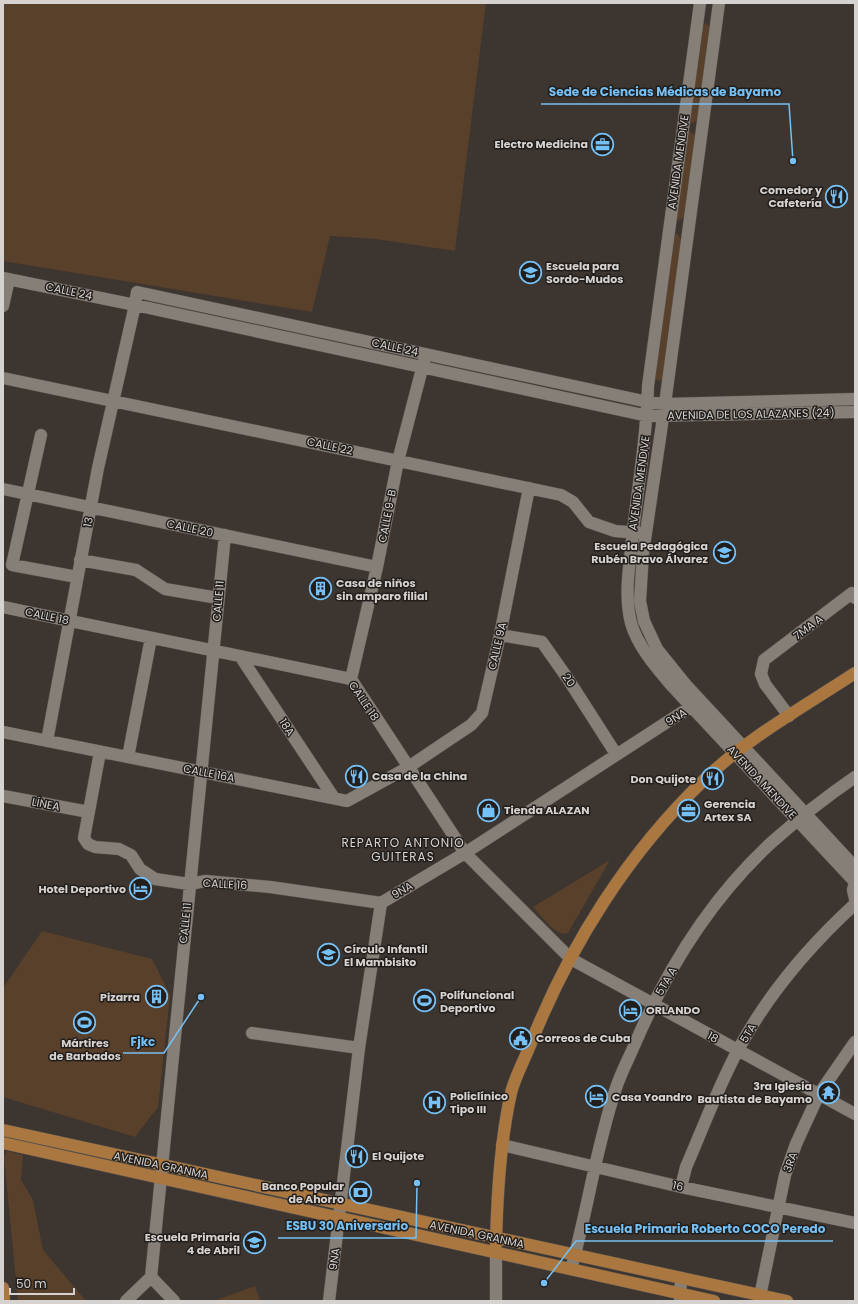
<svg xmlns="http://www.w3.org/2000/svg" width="858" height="1304" viewBox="0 0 858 1304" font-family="Poppins,sans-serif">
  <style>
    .green { fill: #59402b }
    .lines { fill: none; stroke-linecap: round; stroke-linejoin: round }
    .minor-casing { stroke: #59534f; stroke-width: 13 }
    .major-casing { stroke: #59534f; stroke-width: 13 }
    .minor { stroke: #867f78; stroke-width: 12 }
    .major { stroke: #a9773f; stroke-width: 12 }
    .labels { text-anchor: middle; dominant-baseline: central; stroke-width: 3; stroke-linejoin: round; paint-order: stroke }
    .poi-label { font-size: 11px; font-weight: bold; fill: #d6d2cf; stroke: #211e1b; text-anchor: start }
    .street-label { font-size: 11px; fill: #d6d2cf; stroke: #211e1b }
    .neighbourhood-label { font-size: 12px; letter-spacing: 1px; fill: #d6d2cf; stroke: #211e1b }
    .leader { fill: none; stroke: #75c0f6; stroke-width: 1.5 }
    .callout-dot { fill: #75c0f6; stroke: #211e1b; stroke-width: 1.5 }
    .callout-label { font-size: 12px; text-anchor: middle; font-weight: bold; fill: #75c0f6; stroke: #211e1b; stroke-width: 3; stroke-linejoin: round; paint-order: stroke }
  </style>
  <rect width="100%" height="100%" fill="#3c3530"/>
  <path class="green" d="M3 3H486L455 251 376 239 330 236 312 312 3 261Z
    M706 23 711 29 698 120 690 124 687 118 699 29Z
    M690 131 696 136 685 217 677 221 674 215 684 133Z
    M677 233 681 239 664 380 659 381 654 378 670 240Z
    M610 860 568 933C556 938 541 915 533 907Z
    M42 931 152 959 170 995 158 1107 135 1137 3 1097V988Z
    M7 1151 23 1155 21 1180 33 1200 43 1250 86 1301H18L4 1157Z
    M255 1286 260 1301H219V1299Z"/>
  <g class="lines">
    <defs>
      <path id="minor" d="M700 3 648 386C647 441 636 495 631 550 628 574 625 599 631 623 638 647 656 667 672 686L855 882 853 890 855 899
        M719 3 665 404 643 553 640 601 644 621 657 649 686 685 855 867
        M3 278 135 305 98 468 47 741
        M3 306 9 279
        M3 378 561 495 573 502 589 522 615 531 639 533
        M855 399 665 404 648 402 137 292 135 305 648 416 855 412
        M41 435 12 565 77 577
        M3 489 377 567
        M80 560 136 570 165 589 218 598
        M3 607 351 679 465 853 571 959 855 1114
        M500 635 542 642 568 679 616 754
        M240 656 334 798
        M351 679 377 567 398 461 424 361
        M789 716 765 684 761 674 764 660 852 593 855 598
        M3 732 347 801 407 768 471 725 482 713 500 635 529 488
        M100 752 84 838 88 844 95 847 119 849 131 855 140 869 155 879 189 884 206 881 270 887 381 903
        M128 757 151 638
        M3 796 89 812
        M381 903 465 853 698 702
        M252 1033 359 1048
        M502 1145 681 1187 855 1223
        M681 1187 686 1167C703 1128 718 1087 738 1050 768 994 808 947 855 904
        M496 1253V1301
        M571 1269C588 1209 596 1147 616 1088 621 1073 628 1060 634 1046 666 971 711 898 772 842 798 819 826 797 855 777
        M151 1277 174 1301
        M126 1301 151 1277 225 535
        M329 1301 359 1048 381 903
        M680 1301 681 1278
        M759 1301 785 1175 796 1144 819 1094 855 1042"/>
      <path id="major" d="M3 1130 787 1301
        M3 1143 714 1301
        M496 1245C497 1194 500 1142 511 1093 515 1076 525 1059 531 1043 570 945 628 853 704 780 747 738 805 706 855 673
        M3 1288 4 1301"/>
    </defs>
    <use href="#minor" class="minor-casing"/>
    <use href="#major" class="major-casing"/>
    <use href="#minor" class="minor"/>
    <use href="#major" class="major"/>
  </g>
  <defs>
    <symbol id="office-ring" viewBox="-11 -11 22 22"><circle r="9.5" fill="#211e1b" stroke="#75c0f6" stroke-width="1.5"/><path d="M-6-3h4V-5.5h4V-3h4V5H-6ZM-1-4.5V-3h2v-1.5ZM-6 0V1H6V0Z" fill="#75c0f6"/></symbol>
    <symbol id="restaurant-ring" viewBox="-11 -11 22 22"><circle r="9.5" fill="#211e1b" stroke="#75c0f6" stroke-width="1.5"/><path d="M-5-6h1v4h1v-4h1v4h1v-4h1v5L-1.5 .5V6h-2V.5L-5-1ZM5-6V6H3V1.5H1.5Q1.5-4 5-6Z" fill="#75c0f6"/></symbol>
    <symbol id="school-ring" viewBox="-11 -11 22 22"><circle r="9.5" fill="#211e1b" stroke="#75c0f6" stroke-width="1.5"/><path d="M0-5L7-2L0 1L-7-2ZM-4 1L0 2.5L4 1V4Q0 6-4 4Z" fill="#75c0f6"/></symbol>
    <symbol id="building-ring" viewBox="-11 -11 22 22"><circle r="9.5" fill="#211e1b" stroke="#75c0f6" stroke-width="1.5"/><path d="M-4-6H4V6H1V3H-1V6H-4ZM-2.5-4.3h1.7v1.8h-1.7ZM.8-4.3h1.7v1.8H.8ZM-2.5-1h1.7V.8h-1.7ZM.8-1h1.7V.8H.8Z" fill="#75c0f6"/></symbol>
    <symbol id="shop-ring" viewBox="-11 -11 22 22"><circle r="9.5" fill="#211e1b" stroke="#75c0f6" stroke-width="1.5"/><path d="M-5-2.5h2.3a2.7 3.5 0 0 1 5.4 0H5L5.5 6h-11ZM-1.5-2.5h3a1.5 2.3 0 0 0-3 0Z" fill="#75c0f6"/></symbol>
    <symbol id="hotel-ring" viewBox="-11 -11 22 22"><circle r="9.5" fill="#211e1b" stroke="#75c0f6" stroke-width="1.5"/><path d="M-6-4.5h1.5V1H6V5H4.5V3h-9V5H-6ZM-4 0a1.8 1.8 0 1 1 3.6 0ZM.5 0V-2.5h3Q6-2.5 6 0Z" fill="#75c0f6"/></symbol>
    <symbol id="stadium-ring" viewBox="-11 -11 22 22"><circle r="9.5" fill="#211e1b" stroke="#75c0f6" stroke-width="1.5"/><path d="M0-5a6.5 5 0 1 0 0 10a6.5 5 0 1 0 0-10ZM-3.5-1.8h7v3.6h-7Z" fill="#75c0f6"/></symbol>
    <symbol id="civic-ring" viewBox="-11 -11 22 22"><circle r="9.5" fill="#211e1b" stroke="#75c0f6" stroke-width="1.5"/><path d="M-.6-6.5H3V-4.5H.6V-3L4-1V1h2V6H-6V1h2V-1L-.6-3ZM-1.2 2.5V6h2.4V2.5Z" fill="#75c0f6"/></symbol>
    <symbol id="temple-ring" viewBox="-11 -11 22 22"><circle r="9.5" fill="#211e1b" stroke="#75c0f6" stroke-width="1.5"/><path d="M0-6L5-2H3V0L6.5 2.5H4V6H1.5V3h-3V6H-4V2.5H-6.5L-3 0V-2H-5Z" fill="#75c0f6"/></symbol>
    <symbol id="hospital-ring" viewBox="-11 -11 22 22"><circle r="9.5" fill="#211e1b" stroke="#75c0f6" stroke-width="1.5"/><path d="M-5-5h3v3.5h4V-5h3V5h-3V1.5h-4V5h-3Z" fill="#75c0f6"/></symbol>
    <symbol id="bank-ring" viewBox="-11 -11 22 22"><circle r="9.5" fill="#211e1b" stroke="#75c0f6" stroke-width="1.5"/><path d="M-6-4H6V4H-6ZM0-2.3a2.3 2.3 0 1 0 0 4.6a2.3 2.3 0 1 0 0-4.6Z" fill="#75c0f6"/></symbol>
  </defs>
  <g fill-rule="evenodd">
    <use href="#office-ring" x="590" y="132" width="25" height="25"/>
    <use href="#restaurant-ring" x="824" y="184" width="25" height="25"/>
    <use href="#school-ring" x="518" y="260" width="25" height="25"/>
    <use href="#school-ring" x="712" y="540" width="25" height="25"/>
    <use href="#building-ring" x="308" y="576" width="25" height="25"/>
    <use href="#restaurant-ring" x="344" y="764" width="25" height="25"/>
    <use href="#restaurant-ring" x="700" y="766" width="25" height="25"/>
    <use href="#shop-ring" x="476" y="798" width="25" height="25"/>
    <use href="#office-ring" x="676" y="798" width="25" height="25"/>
    <use href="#hotel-ring" x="128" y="876" width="25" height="25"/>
    <use href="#school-ring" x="316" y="942" width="25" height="25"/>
    <use href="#building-ring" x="144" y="984" width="25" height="25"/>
    <use href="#stadium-ring" x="412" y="988" width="25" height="25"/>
    <use href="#hotel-ring" x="618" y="998" width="25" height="25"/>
    <use href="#stadium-ring" x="72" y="1010" width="25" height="25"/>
    <use href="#civic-ring" x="508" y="1026" width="25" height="25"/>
    <use href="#temple-ring" x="816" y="1080" width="25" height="25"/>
    <use href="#hotel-ring" x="584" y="1084" width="25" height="25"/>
    <use href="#hospital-ring" x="422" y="1090" width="25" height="25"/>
    <use href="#restaurant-ring" x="344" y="1144" width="25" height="25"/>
    <use href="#bank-ring" x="348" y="1180" width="25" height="25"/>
    <use href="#school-ring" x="242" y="1230" width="25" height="25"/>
  </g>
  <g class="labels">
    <g class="poi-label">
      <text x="588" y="144" text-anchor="end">Electro Medicina</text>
      <text x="822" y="190" text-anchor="end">Comedor y<tspan x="822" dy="13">Cafetería</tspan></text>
      <text x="546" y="266">Escuela para<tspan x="546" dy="13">Sordo-Mudos</tspan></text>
      <text x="708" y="546" text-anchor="end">Escuela Pedagógica<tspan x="708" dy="13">Rubén Bravo Álvarez</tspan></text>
      <text x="336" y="583">Casa de niños<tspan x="336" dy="13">sin amparo filial</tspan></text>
      <text x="372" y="776">Casa de la China</text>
      <text x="696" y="779" text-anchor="end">Don Quijote</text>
      <text x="704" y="804">Gerencia<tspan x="704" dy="13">Artex SA</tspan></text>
      <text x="504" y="810">Tienda ALAZAN</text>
      <text x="126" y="889" text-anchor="end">Hotel Deportivo</text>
      <text x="344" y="949">Círculo Infantil<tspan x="344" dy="13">El Mambisito</tspan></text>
      <text x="440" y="995">Polifuncional<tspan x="440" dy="13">Deportivo</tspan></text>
      <text x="140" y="997" text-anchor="end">Pizarra</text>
      <text x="646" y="1010">ORLANDO</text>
      <text x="536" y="1038">Correos de Cuba</text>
      <text x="85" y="1043" text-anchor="middle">Mártires<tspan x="85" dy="13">de Barbados</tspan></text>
      <text x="812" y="1086" text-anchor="end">3ra Iglesia<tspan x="812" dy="13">Bautista de Bayamo</tspan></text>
      <text x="450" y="1096">Policlínico<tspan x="450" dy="13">Tipo III</tspan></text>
      <text x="612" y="1097">Casa Yoandro</text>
      <text x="372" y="1156">El Quijote</text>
      <text x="344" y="1186" text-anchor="end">Banco Popular<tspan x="344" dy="13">de Ahorro</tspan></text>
      <text x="240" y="1237" text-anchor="end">Escuela Primaria<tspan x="240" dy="13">4 de Abril</tspan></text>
    </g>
    <g class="street-label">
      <text transform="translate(678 162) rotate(-82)">AVENIDA MENDIVE</text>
      <text transform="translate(69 291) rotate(12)">CALLE 24</text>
      <text transform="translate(395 347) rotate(12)">CALLE 24</text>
      <text transform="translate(751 414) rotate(-1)">AVENIDA DE LOS ALAZANES (24)</text>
      <text transform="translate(330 446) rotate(12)">CALLE 22</text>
      <text transform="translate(639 483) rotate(-82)">AVENIDA MENDIVE</text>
      <text transform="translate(387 516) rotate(-79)">CALLE 9-B</text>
      <text transform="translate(88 522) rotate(-79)">13</text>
      <text transform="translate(190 528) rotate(12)">CALLE 20</text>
      <text transform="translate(218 601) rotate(-85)">CALLE 11</text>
      <text transform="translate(47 616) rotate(12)">CALLE 18</text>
      <text transform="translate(808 627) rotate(-37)">7MA A</text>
      <text transform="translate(497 646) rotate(-77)">CALLE 9A</text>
      <text transform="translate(569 680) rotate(56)">20</text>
      <text transform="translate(364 701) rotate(56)">CALLE 18</text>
      <text transform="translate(676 717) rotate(-32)">9NA</text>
      <text transform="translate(287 727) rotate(57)">18A</text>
      <text transform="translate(209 773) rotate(11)">CALLE 16A</text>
      <text transform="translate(762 782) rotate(47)">AVENIDA MENDIVE</text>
      <text transform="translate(46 804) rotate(11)">LÍNEA</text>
      <text transform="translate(225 884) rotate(3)">CALLE 16</text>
      <text transform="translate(402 890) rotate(-30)">9NA</text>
      <text transform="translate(185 923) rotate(-84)">CALLE 11</text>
      <text transform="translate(666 981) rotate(-60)">5TA A</text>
      <text transform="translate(748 1033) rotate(-59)">5TA</text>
      <text transform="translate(713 1037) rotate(29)">18</text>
      <text transform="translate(790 1162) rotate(-70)">3RA</text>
      <text transform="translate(161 1165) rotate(12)">AVENIDA GRANMA</text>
      <text transform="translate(678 1186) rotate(13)">16</text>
      <text transform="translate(477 1234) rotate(12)">AVENIDA GRANMA</text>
      <text transform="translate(334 1259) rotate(-83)">9NA</text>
    </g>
    <g class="neighbourhood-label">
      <text x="403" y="842">REPARTO ANTONIO<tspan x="403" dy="14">GUITERAS</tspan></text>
    </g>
  </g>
  <path class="leader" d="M793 161L789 104H541M201 997L164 1053H123M417 1183L416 1238H278M544 1283L576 1241H833"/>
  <g class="callout-dot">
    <circle cx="793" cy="161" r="4"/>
    <circle cx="201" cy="997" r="4"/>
    <circle cx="417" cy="1183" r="4"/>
    <circle cx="544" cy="1283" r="4"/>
  </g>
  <g class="callout-label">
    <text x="665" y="96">Sede de Ciencias Médicas de Bayamo</text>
    <text x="143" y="1046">Fjkc</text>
    <text x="347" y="1230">ESBU 30 Aniversario</text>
    <text x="705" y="1233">Escuela Primaria Roberto COCO Peredo</text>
  </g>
  <rect width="858" height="1304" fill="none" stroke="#d6d2cf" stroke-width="8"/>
  <path d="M10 1288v6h64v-6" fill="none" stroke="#d6d2cf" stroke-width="2"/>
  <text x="16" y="1288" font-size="12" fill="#d6d2cf" stroke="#211e1b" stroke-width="3" paint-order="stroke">50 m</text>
</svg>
